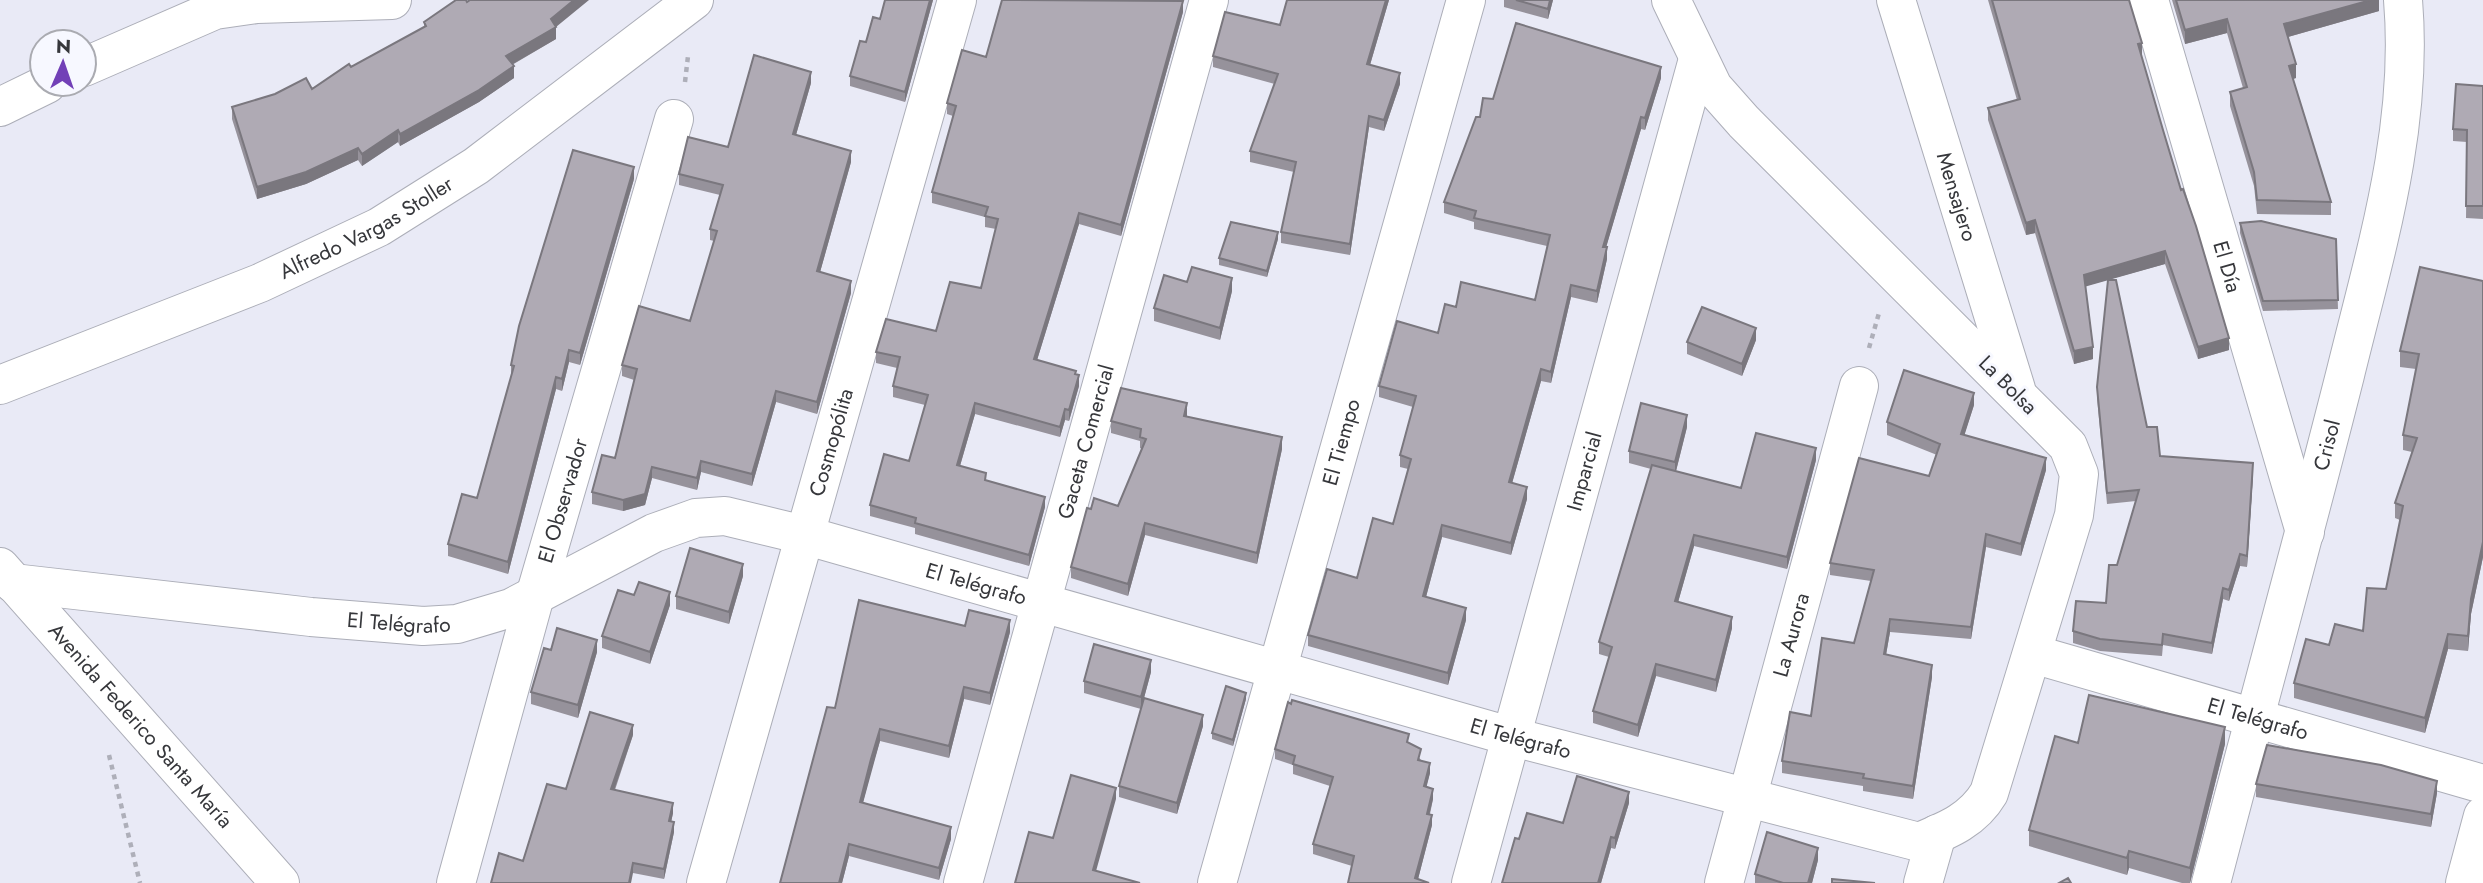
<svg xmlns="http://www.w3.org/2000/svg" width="2483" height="883" viewBox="0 0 2483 883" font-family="Jost,sans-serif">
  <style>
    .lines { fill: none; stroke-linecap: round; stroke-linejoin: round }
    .minor-casing { stroke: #acaeb8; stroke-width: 40 }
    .secondary-casing { stroke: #acaeb8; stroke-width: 40 }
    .primary-casing { stroke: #acaeb8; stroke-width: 40 }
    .path { stroke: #aeafb9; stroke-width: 4.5; stroke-dasharray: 5 5; stroke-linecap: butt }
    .minor { stroke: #fff; stroke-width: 38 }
    .secondary { stroke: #fff; stroke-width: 38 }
    .primary { stroke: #fff; stroke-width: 38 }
    .wall { fill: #96929b }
    .shaded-wall { fill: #7a777e }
    .building { fill: #afaab4; stroke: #7a777e; stroke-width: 2 }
    .labels { text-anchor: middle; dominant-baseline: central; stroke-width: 6; stroke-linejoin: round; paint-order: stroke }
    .street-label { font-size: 21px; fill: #36373b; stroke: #f7f8ff }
  </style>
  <rect width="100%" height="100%" fill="#e9eaf6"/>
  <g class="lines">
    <defs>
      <g id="minor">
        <path id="s1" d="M1896 0 2016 389"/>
        <path id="s2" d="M2149 0 2305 532"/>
        <path d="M84 67 215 10 257 4 392 0"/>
        <path d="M0 107 47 84"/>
        <path id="s3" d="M13 583 311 617 423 626 457 624 511 608 654 533 696 518 725 516 804 535 1513 737 1919 842C1948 830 1973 820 1989 793L2074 515 2079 474 2068 446 1744 122 1713 87 1671 0"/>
        <path id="s4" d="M2033 654 2483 784"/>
        <path id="s5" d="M456 883 535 596 674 119"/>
        <path id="s6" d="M706 883 957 0"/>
        <path id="s7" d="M963 883 1209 0"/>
        <path id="s8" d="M1217 883 1466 0"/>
        <path id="s9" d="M1471 883 1698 59"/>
        <path id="s10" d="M1724 883 1859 386"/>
        <path d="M1923 883 1937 834"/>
        <path id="s11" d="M2211 883C2255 714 2302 545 2345 375 2375 252 2414 129 2403 0"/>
        <path d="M2465 883 2483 816"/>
      </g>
      <g id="secondary">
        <path id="s12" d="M0 385 260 283 379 227 476 166 694 0"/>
      </g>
      <g id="primary">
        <path id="s13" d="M0 567 280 883"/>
      </g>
    </defs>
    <use href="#minor" class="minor-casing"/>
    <use href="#secondary" class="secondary-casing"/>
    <use href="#primary" class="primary-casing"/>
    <path class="path" d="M685 82 688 56
      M1869 348 1879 313
      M109 755 140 883"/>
    <use href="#minor" class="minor"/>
    <use href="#secondary" class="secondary"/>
    <use href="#primary" class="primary"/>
  </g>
  <path class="wall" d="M885 0H933L905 102 850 86V76L866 42 880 19Z
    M1389 0 1370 65 1400 84 1384 131 1369 127 1350 255 1281 243V232L1294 172 1250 162V151L1275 84 1213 67V56L1280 25Z
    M1504 0H1553L1548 19 1504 7Z
    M1988 0H2129L2142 55 2141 56 2163 130 2229 350 2198 359 2165 264 2085 286 2093 359 2074 364 2035 233 2026 235 1988 120V108L2017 100Z
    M2172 0H2379V11L2288 37 2296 78 2293 79 2331 202V215L2257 214 2254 186 2230 106V92L2243 88 2227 33 2185 44Z
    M467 2 556 27V39L512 65 514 78 479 102 400 146 398 142 362 166 358 160 306 184 257 199 232 119V107L312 89 424 27V22Z
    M1183 12 1121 236 1079 224 1037 360 1076 374 1079 386 1069 421 1065 420 1060 437 975 414 960 466 986 480 1045 507 1029 566 915 534V528L870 516V505L909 461 925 405 893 397V386L897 368 876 363V352L936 331 981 288 996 229 985 227V217L932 203V192L953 116 947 114V103L986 57Z
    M1661 78 1645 130 1641 129 1606 247 1607 259 1597 303 1571 297 1551 383 1541 381 1512 483 1527 499 1511 555 1442 537 1426 597 1466 620 1448 685 1308 646V635L1357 578 1393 524 1408 469 1400 467V455L1413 407 1379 397V386L1438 333 1456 307 1535 300 1547 246 1474 229V222L1444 213V202L1480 117 1493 99Z
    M811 83 796 135 851 162 820 272 851 293 817 414 776 402 752 486 701 472 697 490 652 478 645 505 623 511 592 504V492L615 458 634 380 622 376V365L690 321 714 241 710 240V229L720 195 679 185V174L728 147Z
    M2483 86V219L2466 218 2467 142 2453 141V129Z
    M634 179 580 365 569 362 562 391 556 389 508 574 448 556V544L477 498 511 376V365Z
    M2240 223 2336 239 2338 309 2263 311 2240 233Z
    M1278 239 1267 277 1219 265V258Z
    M2483 281V557L2471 614 2468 651 2448 649 2425 733 2294 698V683L2329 645 2363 631 2386 589 2400 520 2395 518V503L2412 452 2403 450V435L2416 369 2400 367V351Z
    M1232 291 1220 340 1154 321V308Z
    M1756 340 1742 376 1687 354V342Z
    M2097 387 2147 427 2160 456 2253 475 2247 567 2240 566 2229 601 2223 599 2212 654 2163 645 2162 656 2100 651 2073 643V631L2106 603 2136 501 2107 504 2097 398Z
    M1974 405 1964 435 2046 470 2021 556 1986 547 1971 639 1890 632 1886 655 1932 677 1913 799 1863 791V786L1782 773V761L1811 716 1854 643 1871 581 1830 575V563L1929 476 1937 455 1887 435V422Z
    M1187 415V416L1282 449 1257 564 1145 535 1128 596 1071 578V567L1091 509 1118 506 1142 449 1140 448V441L1111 433V421Z
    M1687 427 1676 471 1741 488 1816 460 1787 569 1694 546 1678 602 1732 628 1716 692 1656 676 1638 737 1593 723V711L1609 657 1599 654V642L1651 469 1629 463V451Z
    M743 576 729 624 676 609V596Z
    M634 595 670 605 650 664 602 648V636Z
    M1010 632 990 705 964 699 949 758 880 741 871 771 863 802 951 839 939 880 849 856 842 883H780L835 708Z
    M551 650 597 652 578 718 531 704V692Z
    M1151 672 1144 698 1203 726 1177 814 1119 797V786L1141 709 1084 693V681Z
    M1246 699 1233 746 1212 739V733Z
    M633 735 615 790 673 813 671 822 674 832 664 879 633 873 523 861 566 789Z
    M1409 743 1430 773 1426 787 1433 799 1430 814 1432 825 1418 879 1352 866 1313 854V844L1330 786 1293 774V765L1275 759V749Z
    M2078 743 2225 744 2190 883H2182L2129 868 2127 875 2029 846V830Z
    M2256 784 2437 793 2431 827 2256 797Z
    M1629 803 1615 849 1611 848 1601 883H1502L1519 839 1563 823Z
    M1818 860 1812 883H1755V874Z"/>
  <path class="shaded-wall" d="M574 0H589L556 27V39L506 68V56Z
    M930 0H933L905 102V92Z
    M1386 0H1389L1367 75V64Z
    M1550 0H1553L1548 19V9Z
    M2371 0H2379V11L2284 38V24Z
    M1183 1V12L1121 236V225Z
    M2227 19V33L2185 44V30Z
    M2142 43V55L2138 56V44Z
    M2296 64V78L2289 80V66Z
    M514 66V78L479 102 400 146V134Z
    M1661 67V78L1645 130V118Z
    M811 72V83L793 145V134Z
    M1400 73V84L1384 131V120Z
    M1369 116V127L1350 255V244Z
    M1641 117V129L1603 258V247Z
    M398 130V142L362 166V154Z
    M358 148V160L306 184 257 199V187Z
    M851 151V162L817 283V271Z
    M634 167V179L580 365V353Z
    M1079 213V224L1034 370V359Z
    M2035 220V233L2026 235V223Z
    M1278 232V239L1267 277V271Z
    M1607 247V259L1597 303V291Z
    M2165 251V264L2084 287V275Z
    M1232 278V291L1220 340V328Z
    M851 281V293L817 414V402Z
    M1571 285V297L1551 383V372Z
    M1756 328V340L1742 376V364Z
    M2229 338V350L2198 359V347Z
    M2093 347V359L2074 364V351Z
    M569 350V362L562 391V379Z
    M1541 369V381L1509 494V482Z
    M1079 375V386L1069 421V410Z
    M556 377V389L508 574V562Z
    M776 391V402L752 486V474Z
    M1974 393V405L1961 446V434Z
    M975 403V414L957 476V465Z
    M1187 403V415L1184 427V416Z
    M1065 409V420L1060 437V427Z
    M1687 415V427L1675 475V462Z
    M1282 437V449L1257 564V553Z
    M1816 448V460L1787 569V557Z
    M2046 458V470L2021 556V544Z
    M701 461V472L697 490V478Z
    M2253 463V475L2247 567V556Z
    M652 467V478L645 505 623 511V500Z
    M1527 487V499L1511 555V543Z
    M1045 497V507L1029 566V555Z
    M1145 523V535L1128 596V584Z
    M1442 525V537L1423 608V596Z
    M1986 534V547L1971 639V627Z
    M1694 535V546L1675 613V601Z
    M2483 542V557L2471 614 2468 651V636L2471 599Z
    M2240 554V566L2229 601V590Z
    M743 564V576L729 624V612Z
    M2223 588V599L2212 654V643Z
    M670 592V605L650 664V652Z
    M1466 608V620L1448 685V673Z
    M1732 617V628L1716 692V680Z
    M1890 619V632L1884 666V654Z
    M1010 620V632L990 705V693Z
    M2448 634V649L2425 733V718Z
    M597 640V652L578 718V705Z
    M1151 660V672L1141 709V697Z
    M1656 664V676L1638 737V725Z
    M1932 665V677L1913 799V786Z
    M964 687V699L949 758V746Z
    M1246 693V699L1233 746V740Z
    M1203 715V726L1177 814V803Z
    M633 725V735L611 799V789Z
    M2225 727V744L2190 883V868Z
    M880 729V741L860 814V802Z
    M1430 763V773L1424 797V786Z
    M2437 781V793L2431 827V814Z
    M1116 788V799L1093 882V870Z
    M1433 789V799L1427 824V814Z
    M1629 792V803L1615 849V838Z
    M673 803V813L669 832V821Z
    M1432 815V825L1417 883 1415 878Z
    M674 822V832L664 879V869Z
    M951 827V839L939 880V868Z
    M1611 837V848L1601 883H1598Z
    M849 844V856L842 883H839Z
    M1818 848V860L1812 883H1808Z
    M2129 851V868L2127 875V858Z
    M633 863V873L631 883H629Z"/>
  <path class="building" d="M456 0H466L467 2 470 0H574L551 19 556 27 506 56 514 66 479 90 400 134 398 130 362 154 358 148 306 172 257 187 232 107 275 94 306 78 312 89 349 64 351 67 426 26 424 22Z
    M885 0H930L905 92 850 76 860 41 866 42 873 17 880 19Z
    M1002 0 1183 1 1121 225 1079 213 1034 359 1076 371 1075 374 1079 375 1069 410 1065 409 1060 427 975 403 957 465 986 473 985 480 1045 497 1029 555 915 523 916 518 870 505 884 454 909 461 928 395 893 386 900 357 876 352 886 319 936 331 950 282 981 288 998 219 985 216 988 207 932 192 956 106 947 103 962 50 986 57Z
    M1287 0H1386L1367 64 1400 73 1384 120 1369 116 1350 244 1281 232 1296 162 1250 151 1278 74 1213 56 1225 12 1280 25Z
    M1516 0H1550L1548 9Z
    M1992 0H2129L2142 43 2138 44 2163 130 2181 190 2183 189 2196 226 2229 338 2198 347 2165 251 2084 275 2093 347 2074 351 2035 220 2026 223 1988 108 2020 99Z
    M2176 0H2371L2284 24 2296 64 2289 66 2331 202 2257 200 2254 172 2230 92 2247 87 2227 19 2185 30Z
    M1516 23 1661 67 1645 118 1641 117 1603 247H1607L1597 291 1571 285 1551 372 1541 369 1509 482 1527 487 1511 543 1442 525 1423 596 1466 608 1448 673 1308 635 1327 569 1357 578 1373 518 1393 524 1411 459 1400 455 1416 396 1379 386 1397 321 1438 333 1445 304 1456 307 1461 282 1535 300 1550 235 1474 218 1476 211 1444 202 1476 117H1480L1483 98 1493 99Z
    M754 55 811 72 793 134 851 151 817 271 851 281 817 402 776 391 752 474 701 461 697 478 652 467 645 494 623 500 592 492 602 455 615 458 637 369 622 365 639 306 690 321 717 231 710 229 723 185 679 174 688 137 728 147Z
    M2456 84 2483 86V206H2466L2467 130 2453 129Z
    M573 150 634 167 580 353 569 350 562 379 556 377 508 562 448 544 462 494 477 498 514 366 511 365 519 326Z
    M2261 221 2336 239 2338 300 2263 301 2240 223Z
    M1231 222 1278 232 1267 271 1219 258Z
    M1192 267 1232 278 1220 328 1154 308 1164 275 1187 282Z
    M2420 267 2483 281V542L2471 599 2468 636 2448 634 2425 718 2294 683 2306 639 2329 645 2335 624 2363 631 2367 588 2386 589 2403 506 2395 503 2417 438 2403 435 2419 354 2400 351Z
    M2108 280H2116L2147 427H2157L2160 456 2253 463 2247 556 2240 554 2229 590 2223 588 2212 643 2163 634 2162 645 2100 639 2073 631 2076 601 2106 603 2109 565H2117L2139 490 2107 493 2097 387Z
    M1702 307 1756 328 1742 364 1687 342Z
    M1904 370 1974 393 1961 434 2046 458 2021 544 1986 534 1971 627 1890 619 1884 654 1932 665 1913 786 1863 778 1864 774 1782 761 1790 712 1811 716 1822 638 1854 643 1874 570 1830 563 1859 458 1929 476 1940 444 1887 422Z
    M1121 388 1187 403 1184 416 1282 437 1257 553 1145 523 1128 584 1071 567 1087 508 1091 509 1094 498 1118 506 1146 439 1140 437 1141 429 1111 421Z
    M1641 403 1687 415 1675 462 1629 451Z
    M1756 433 1816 448 1787 557 1694 535 1675 601 1732 617 1716 680 1656 664 1638 725 1593 711 1612 647 1599 642 1652 465 1741 488Z
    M690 548 743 564 729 612 676 596Z
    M639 582 670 592 650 652 602 636 618 590 634 595Z
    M859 600 965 626 969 610 1010 620 990 693 964 687 949 746 880 729 871 759 860 802 951 827 939 868 849 844 839 883H780L827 707 835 708Z
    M557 628 597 640 578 705 531 692 544 648 551 650Z
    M1094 644 1151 660 1141 697 1084 681Z
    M1226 686 1246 693 1233 740 1212 733Z
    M2089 695 2225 727 2190 868 2129 851 2127 858 2029 830 2055 736 2078 743Z
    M1144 698 1203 715 1177 803 1119 786Z
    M1292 700 1409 734 1407 742 1421 749 1418 760 1430 763 1424 786 1433 789 1427 814 1432 815 1415 878 1429 883H1348L1354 856 1313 844 1333 777 1293 764 1295 756 1275 749 1288 702 1291 704Z
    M590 712 633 725 611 789 673 803 669 821 674 822 664 869 633 863 629 883H491L499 853 523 861 547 784 566 789Z
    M2267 745 2381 765 2437 781 2431 814 2256 784Z
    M1071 775 1116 788 1093 870 1140 883H1015L1029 832 1053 838Z
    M1577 776 1629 792 1615 838 1611 837 1598 883H1502L1515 838 1519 839 1527 813 1563 823Z
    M1767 832 1818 848 1808 883H1783L1755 874Z
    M2068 878 2071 883H2059Z
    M1832 879 1875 883H1832Z"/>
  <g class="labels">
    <g class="street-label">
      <text stroke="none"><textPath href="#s1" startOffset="206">Mensajero</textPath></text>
      <text stroke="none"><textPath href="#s12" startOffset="399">Alfredo Vargas Stoller</textPath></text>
      <text stroke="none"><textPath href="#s2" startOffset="278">El Día</textPath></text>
      <text transform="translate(2008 385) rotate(45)">La Bolsa</text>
      <text stroke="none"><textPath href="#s6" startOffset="458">Cosmopólita</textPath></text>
      <text stroke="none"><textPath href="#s7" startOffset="458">Gaceta Comercial</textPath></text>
      <text stroke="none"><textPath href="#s8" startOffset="458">El Tiempo</textPath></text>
      <text stroke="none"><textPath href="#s11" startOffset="453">Crisol</textPath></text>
      <text stroke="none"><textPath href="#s9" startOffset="427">Imparcial</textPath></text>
      <text stroke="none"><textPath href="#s5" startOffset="397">El Observador</textPath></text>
      <text stroke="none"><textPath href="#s3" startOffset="998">El Telégrafo</textPath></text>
      <text stroke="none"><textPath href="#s3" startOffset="388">El Telégrafo</textPath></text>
      <text stroke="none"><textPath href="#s10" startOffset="257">La Aurora</textPath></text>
      <text stroke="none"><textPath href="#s4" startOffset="234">El Telégrafo</textPath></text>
      <text stroke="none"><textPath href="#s13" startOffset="212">Avenida Federico Santa María</textPath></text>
      <text stroke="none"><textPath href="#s3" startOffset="1564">El Telégrafo</textPath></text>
    </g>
  </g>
  <g transform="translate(63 63) rotate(2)"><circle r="33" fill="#f7f8ff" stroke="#aaabb1" stroke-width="2"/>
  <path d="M0-5L12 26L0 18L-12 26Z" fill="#7240b7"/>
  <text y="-10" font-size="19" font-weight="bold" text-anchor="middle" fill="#36373b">N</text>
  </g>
</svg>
